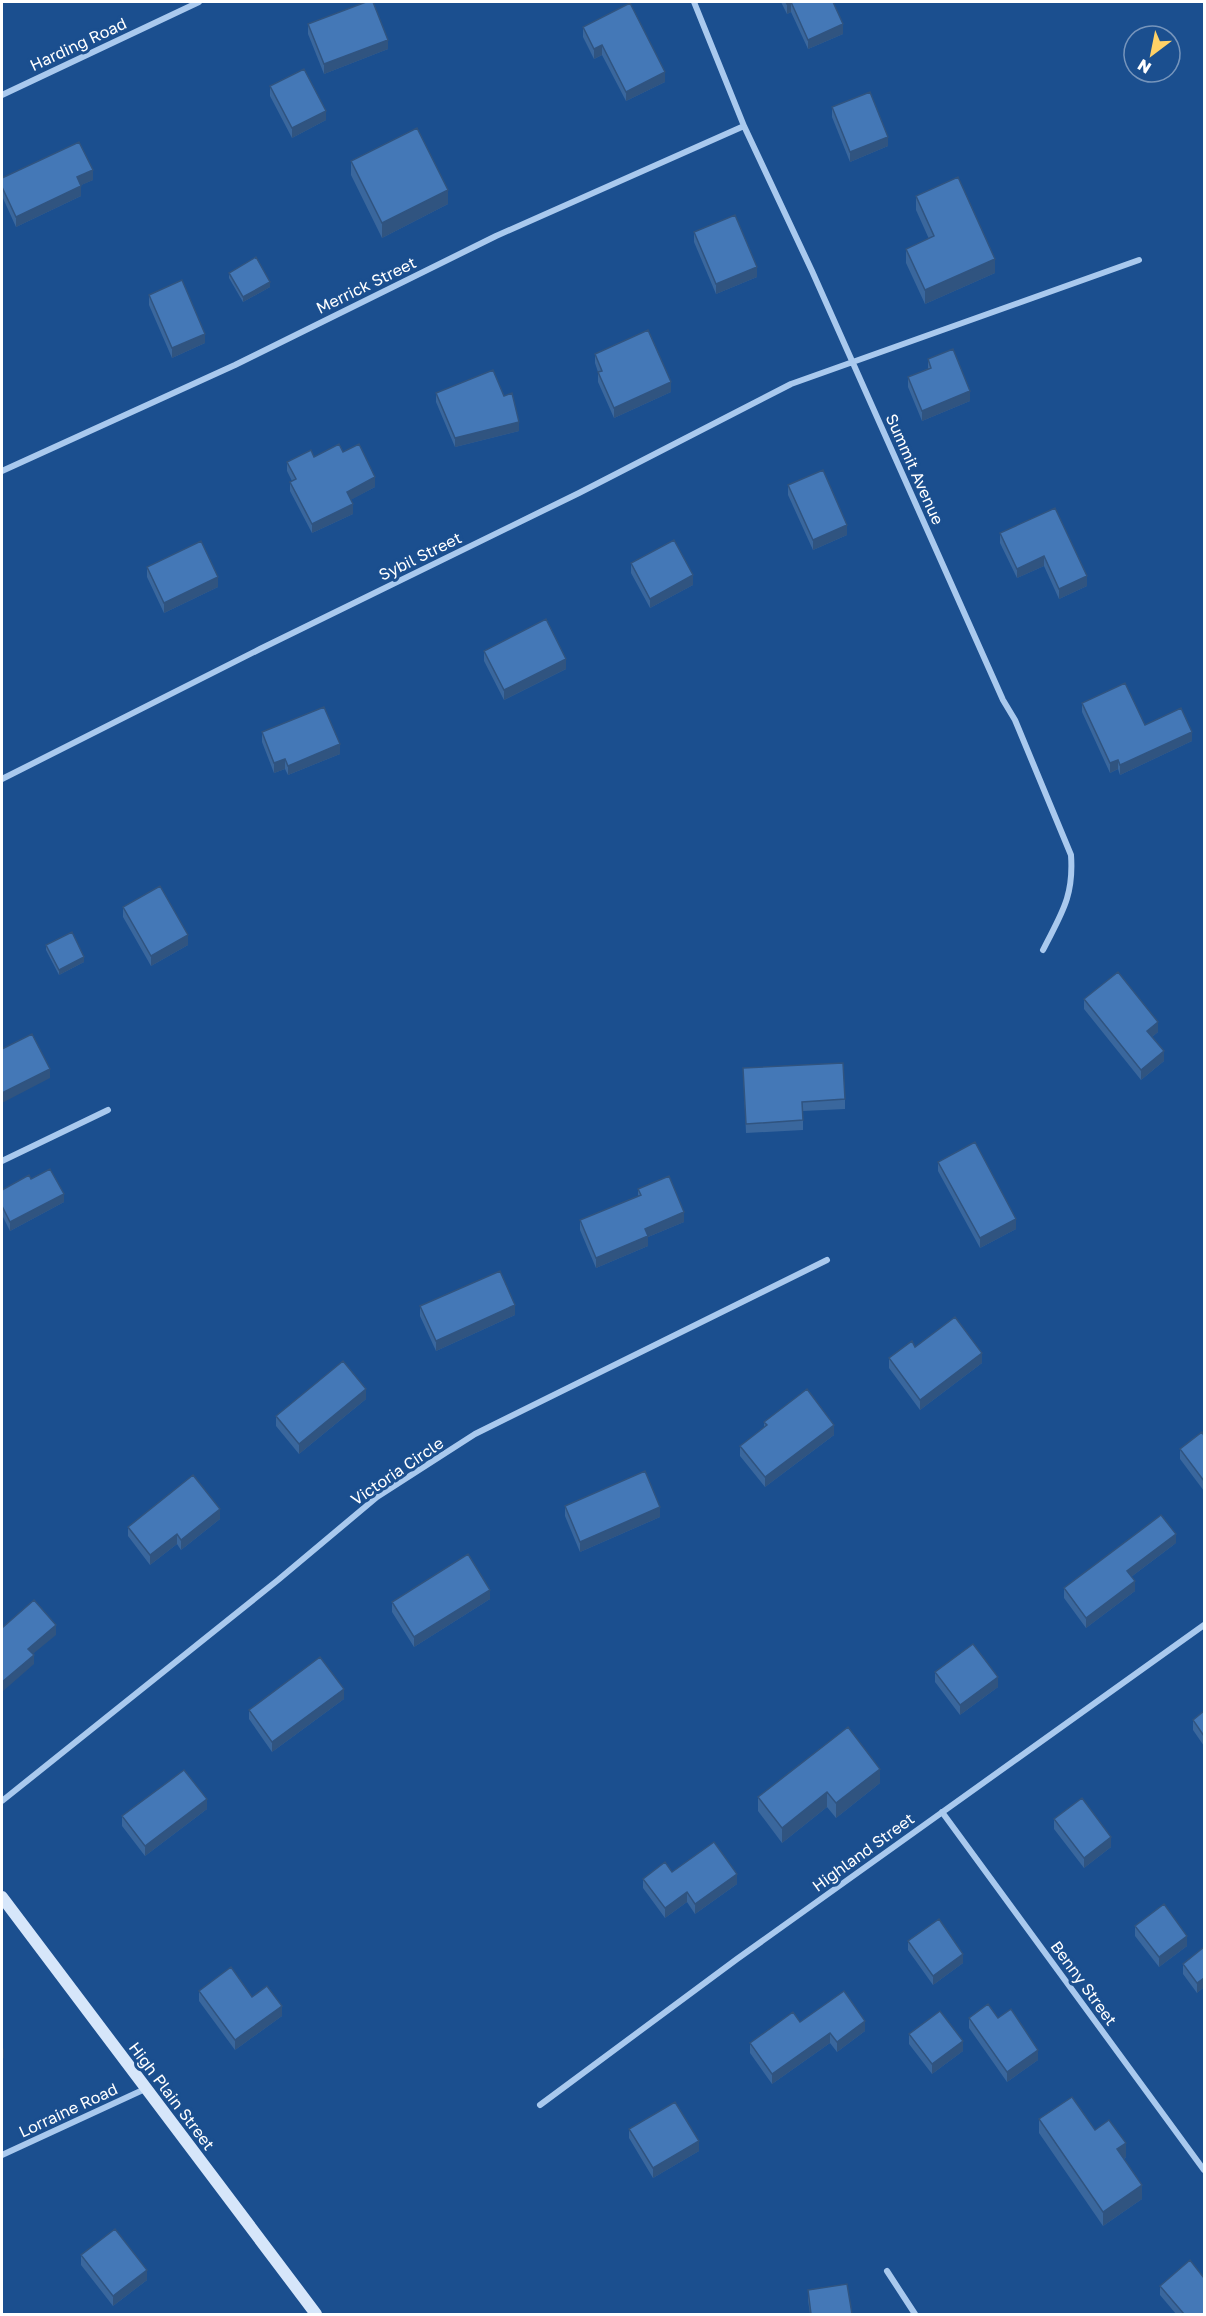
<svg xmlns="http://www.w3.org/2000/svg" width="1206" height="2316" viewBox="0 0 1206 2316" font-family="'Golos Text',sans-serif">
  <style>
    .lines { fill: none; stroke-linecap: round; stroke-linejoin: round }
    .minor { stroke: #a9c9ee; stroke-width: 6 }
    .secondary { stroke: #d6e6fa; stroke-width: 12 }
    .wall { fill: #3a679d }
    .shaded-wall { fill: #305480 }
    .building { fill: #4478b7; stroke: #305480; stroke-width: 1.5 }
    .labels { text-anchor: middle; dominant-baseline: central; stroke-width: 6; stroke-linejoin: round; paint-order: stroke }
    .street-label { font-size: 16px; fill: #fff; stroke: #1b4f8f }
  </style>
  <rect width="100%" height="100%" fill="#1b4f8f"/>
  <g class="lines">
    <path class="minor" d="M694 2 744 126 812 271 1003 700 1015 720 1071 855C1074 897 1061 914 1043 950
      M2 95 199 2
      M2 471 235 365 496 236 744 126
      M2 779 260 649 579 493 791 384 1139 260
      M2 1161 108 1110
      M2 1801 278 1580 377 1497 475 1434 827 1260
      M942 1812 1204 2170
      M540 2105 737 1959 1204 1625
      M2 2155 145 2089
      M887 2271 915 2314"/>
    <path class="secondary" d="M2 1897 316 2314"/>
  </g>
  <path class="wall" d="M781 2H833L843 34 808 49 791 12 787 14Z
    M308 24 388 49 324 74 308 34Z
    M583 27 665 82 626 101 602 55 594 59 583 37Z
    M270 86 326 120 292 138 270 96Z
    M832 107 888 146 850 162 832 117Z
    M351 161 448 204 382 238 351 175Z
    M2 178 93 180 81 185V196L16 227 2 196Z
    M916 196 995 273 925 304 906 263V249L929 239 916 210Z
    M694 232 757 277 716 294 694 242Z
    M229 273 270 287 243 302 229 278Z
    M149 295 205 343 172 358 149 305Z
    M595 354 671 392 614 418 598 382V372L595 363Z
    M928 359 970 401 922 421 908 387V377L928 369Z
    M436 393 504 396 519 431 455 447 436 402Z
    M343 452 375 487 350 500 353 514 312 533 290 491V482L292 481 287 471V462Z
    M788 485 847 535 813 550 788 495Z
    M1055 508 1087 586 1059 599 1044 566 1017 578 1000 543V533Z
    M631 563 693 585 650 608 631 573Z
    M147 567 218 587 164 613 147 577Z
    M484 651 566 669 504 700 484 661Z
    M1082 703 1145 725 1192 741 1120 775 1118 769 1110 773 1082 712Z
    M262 732 340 754 288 775 285 769 274 773 262 742Z
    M123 907 188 945 151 966 123 917Z
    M46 945 84 962 59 975 46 950Z
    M1084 999 1158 1032 1152 1037 1164 1061 1141 1080 1084 1009Z
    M743 1068 845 1099V1109L803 1111V1130L746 1133Z
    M938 1162 1016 1229 980 1248 938 1171Z
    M31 1179 64 1202 10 1231 2 1215V1190Z
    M638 1189 684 1222 648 1237V1246L596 1268 580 1230V1220L638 1196Z
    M420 1306 515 1315 436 1351 420 1316Z
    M915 1347 982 1363 920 1410 889 1368V1358Z
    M366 1399 299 1454 276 1426V1416Z
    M764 1422 834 1435 765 1487 740 1456V1446L764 1428Z
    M1204 1436V1491L1180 1459V1449Z
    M565 1506 660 1517 580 1552 565 1516Z
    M220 1519 181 1550 177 1544 150 1565 128 1536V1527Z
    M1176 1543 1131 1577 1135 1591 1086 1628 1064 1598V1588Z
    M490 1599 414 1647 392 1612V1602Z
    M935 1672 998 1687 960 1715 935 1682Z
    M344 1699 272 1752 249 1719V1710Z
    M1204 1711V1746L1193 1730V1720Z
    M880 1783 836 1818 827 1807 782 1843 758 1811V1797Z
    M207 1809 145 1856 122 1826V1816Z
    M1054 1819 1111 1847 1084 1868 1054 1829Z
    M672 1872 737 1884 695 1914 687 1902 665 1918 643 1888V1879Z
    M1135 1926 1187 1946 1159 1967 1135 1936Z
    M908 1941 963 1963 933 1985 908 1950Z
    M1204 1947V1987L1197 1993 1183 1974V1964Z
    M199 1991 252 1997 282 2016 235 2050 199 2001Z
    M969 2018H998L1038 2060 1007 2082 969 2028Z
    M800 2022 865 2031 837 2052 830 2043 772 2084 750 2053V2043Z
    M909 2034 963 2051 932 2074 909 2044Z
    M1039 2119 1095 2130 1126 2157 1124 2159 1142 2199 1103 2226 1039 2133Z
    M629 2129 699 2151 653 2178 629 2138Z
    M81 2255 147 2280 113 2306 81 2265Z
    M1160 2286 1204 2314H1176L1160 2295Z
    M808 2290 852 2314H810L808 2300Z"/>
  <path class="shaded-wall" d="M791 2V12L787 14V4Z
    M843 24V34L808 49V40Z
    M388 40V49L324 74V64Z
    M602 45V55L594 59V49Z
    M665 72V82L626 101V92Z
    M326 111V120L292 138V128Z
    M888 137V146L850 162V152Z
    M93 170V180L77 187V177Z
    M81 186V196L16 227V217Z
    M448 190V204L382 238V223Z
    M995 259V273L925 304V290Z
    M757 267V277L716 294V284Z
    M270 282V287L243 302V297Z
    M205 334V343L172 358V348Z
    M671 382V392L614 418V408Z
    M970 391V401L922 421V411Z
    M519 422V431L455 447V438Z
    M375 477V487L347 502V492Z
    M353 504V514L312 533V524Z
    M847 525V535L813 550V540Z
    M1044 556V566L1017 578V569Z
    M693 575V585L650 608V599Z
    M1087 576V586L1059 599V589Z
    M218 577V587L164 613V603Z
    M566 659V669L504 700V690Z
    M1192 732V741L1120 775V765Z
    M340 744V754L288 775V766Z
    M285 759V769L274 773V763Z
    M1118 760V769L1110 773V763Z
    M188 935V945L151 966V956Z
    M84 957V962L59 975V970Z
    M1158 1022V1032L1147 1041V1031Z
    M1164 1051V1061L1141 1080V1070Z
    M50 1069V1078L2 1103V1093Z
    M64 1194V1202L10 1231V1222Z
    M684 1212V1222L648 1237V1246L596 1268V1258L645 1229Z
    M1016 1219V1229L980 1248V1238Z
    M515 1305V1315L436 1351V1341Z
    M982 1353V1363L920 1410V1400Z
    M366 1389V1399L299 1454V1444Z
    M834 1425V1435L765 1487V1477Z
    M660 1507V1517L580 1552V1542Z
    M220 1509V1519L181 1550V1540Z
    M177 1534V1544L150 1565V1555Z
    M1176 1534V1543L1127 1580V1571Z
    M1135 1581V1591L1086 1628V1618Z
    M490 1590V1599L414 1647V1637Z
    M56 1625V1635L28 1658V1649Z
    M34 1655V1664L2 1692V1682Z
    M998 1677V1687L960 1715V1705Z
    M344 1689V1699L272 1752V1742Z
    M880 1769V1783L836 1818V1803Z
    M827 1792V1807L782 1843V1828Z
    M207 1799V1809L145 1856V1846Z
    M1111 1837V1847L1084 1868V1858Z
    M737 1874V1884L695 1914V1904Z
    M687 1892V1902L665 1918V1908Z
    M1187 1936V1946L1159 1967V1957Z
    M963 1954V1963L933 1985V1976Z
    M1204 1978V1987L1197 1993V1983Z
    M282 2006V2016L235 2050V2040Z
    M865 2021V2031L837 2052V2042Z
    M830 2033V2043L772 2084V2074Z
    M963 2041V2051L932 2074V2064Z
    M4 2048V2058L2 2059V2050Z
    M1038 2050V2060L1007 2082V2072Z
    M699 2141V2151L653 2178V2168Z
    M1126 2143V2157L1117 2163V2149Z
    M1142 2185V2199L1103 2226V2212Z
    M147 2270V2280L113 2306V2296Z"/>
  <path class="building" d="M366 2H373L388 40 324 64 308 24Z
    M786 2H833L843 24 808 40 791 2 787 4Z
    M630 3 665 72 626 92 602 45 594 49 583 27Z
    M304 69 326 111 292 128 270 86Z
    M870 92 888 137 850 152 832 107Z
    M417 128 448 190 382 223 351 161Z
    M79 142 93 170 77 177 81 186 16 217 2 187V178Z
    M958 177 995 259 925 290 906 249 934 236 916 196Z
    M735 215 757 267 716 284 694 232Z
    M256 257 270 282 243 297 229 273Z
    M182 280 205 334 172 348 149 295Z
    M648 330 671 382 614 408 598 372 602 371 595 354Z
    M953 349 970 391 922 411 908 377 931 368 928 359Z
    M493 370 504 396 512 393 519 422 455 438 436 393Z
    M339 444 343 452 359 444 375 477 347 492 353 504 312 524 290 482 296 479 287 462 311 450 314 457Z
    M823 470 847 525 813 540 788 485Z
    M1055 508 1087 576 1059 589 1044 556 1017 569 1000 533Z
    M674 540 693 575 650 599 631 563Z
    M201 541 218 577 164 603 147 567Z
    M546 619 566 659 504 690 484 651Z
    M1125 683 1145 725 1181 708 1192 732 1120 765 1118 760 1110 763 1082 703Z
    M324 707 340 744 288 766 285 759 274 763 262 732Z
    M160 886 188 935 151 956 123 907Z
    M72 932 84 957 59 970 46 945Z
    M1118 972 1158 1022 1147 1031 1164 1051 1141 1070 1084 999Z
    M32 1034 50 1069 2 1093V1049Z
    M843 1063 845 1099 802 1102 803 1120 746 1124 743 1068Z
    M975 1142 1016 1219 980 1238 938 1162Z
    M50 1169 64 1194 10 1222 2 1206V1190L29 1175 31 1179Z
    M669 1176 684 1212 645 1229 648 1236 596 1258 580 1220 641 1195 638 1189Z
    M500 1271 515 1305 436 1341 420 1306Z
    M955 1317 982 1353 920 1400 889 1358 912 1341 915 1347Z
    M343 1361 366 1389 299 1444 276 1416Z
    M807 1389 834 1425 765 1477 740 1446 767 1425 764 1422Z
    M1202 1432 1204 1436V1481L1180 1449Z
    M645 1471 660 1507 580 1542 565 1506Z
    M193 1475 220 1509 181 1540 177 1534 150 1555 128 1527Z
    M1161 1515 1176 1534 1127 1571 1135 1581 1086 1618 1064 1588Z
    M468 1554 490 1590 414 1637 392 1602Z
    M34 1600 56 1625 28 1649 34 1655 2 1682V1628Z
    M973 1644 998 1677 960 1705 935 1672Z
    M320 1657 344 1689 272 1742 249 1710Z
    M1204 1711V1736L1193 1720Z
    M848 1727 880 1769 836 1803 827 1792 782 1828 758 1797Z
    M184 1770 207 1799 145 1846 122 1816Z
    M1082 1798 1111 1837 1084 1858 1054 1819Z
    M714 1842 737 1874 695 1904 687 1892 665 1908 643 1879 665 1862 672 1872Z
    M1164 1904 1187 1936 1159 1957 1135 1926Z
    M939 1919 963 1954 933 1976 908 1941Z
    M1204 1947V1978L1197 1983 1183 1964Z
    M231 1967 252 1997 267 1986 282 2006 235 2040 199 1991Z
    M844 1991 865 2021 837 2042 830 2033 772 2074 750 2043 793 2012 800 2022Z
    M988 2004 998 2018 1011 2009 1038 2050 1007 2072 969 2018Z
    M940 2011 963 2041 932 2064 909 2034Z
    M1072 2097 1095 2130 1109 2120 1126 2143 1117 2149 1142 2185 1103 2212 1039 2119Z
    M675 2102 699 2141 653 2168 629 2129Z
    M115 2229 147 2270 113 2296 81 2255Z
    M1190 2260 1204 2278V2314H1184L1160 2286Z
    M847 2284 852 2314H811L808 2290Z"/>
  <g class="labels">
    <g class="street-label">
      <text transform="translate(78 44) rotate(-25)">Harding Road</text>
      <text transform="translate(366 285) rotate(-26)">Merrick Street</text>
      <text transform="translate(915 469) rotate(66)">Summit Avenue</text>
      <text transform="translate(420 556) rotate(-26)">Sybil Street</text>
      <text transform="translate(397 1471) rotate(-34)">Victoria Circle</text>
      <text transform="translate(863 1852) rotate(-36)">Highland Street</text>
      <text transform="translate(1084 1983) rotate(54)">Benny Street</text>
      <text transform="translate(172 2096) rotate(53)">High Plain Street</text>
      <text transform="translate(68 2110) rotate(-25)">Lorraine Road</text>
    </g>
  </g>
  <rect width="1206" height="2316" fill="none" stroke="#ffffff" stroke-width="6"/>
  <g transform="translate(1152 54) rotate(212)"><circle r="28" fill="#1b4f8f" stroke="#7695bc" stroke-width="1.5"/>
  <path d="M0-4.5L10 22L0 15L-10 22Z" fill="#ffd166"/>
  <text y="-9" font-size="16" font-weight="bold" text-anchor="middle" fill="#ffffff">N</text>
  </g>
</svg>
